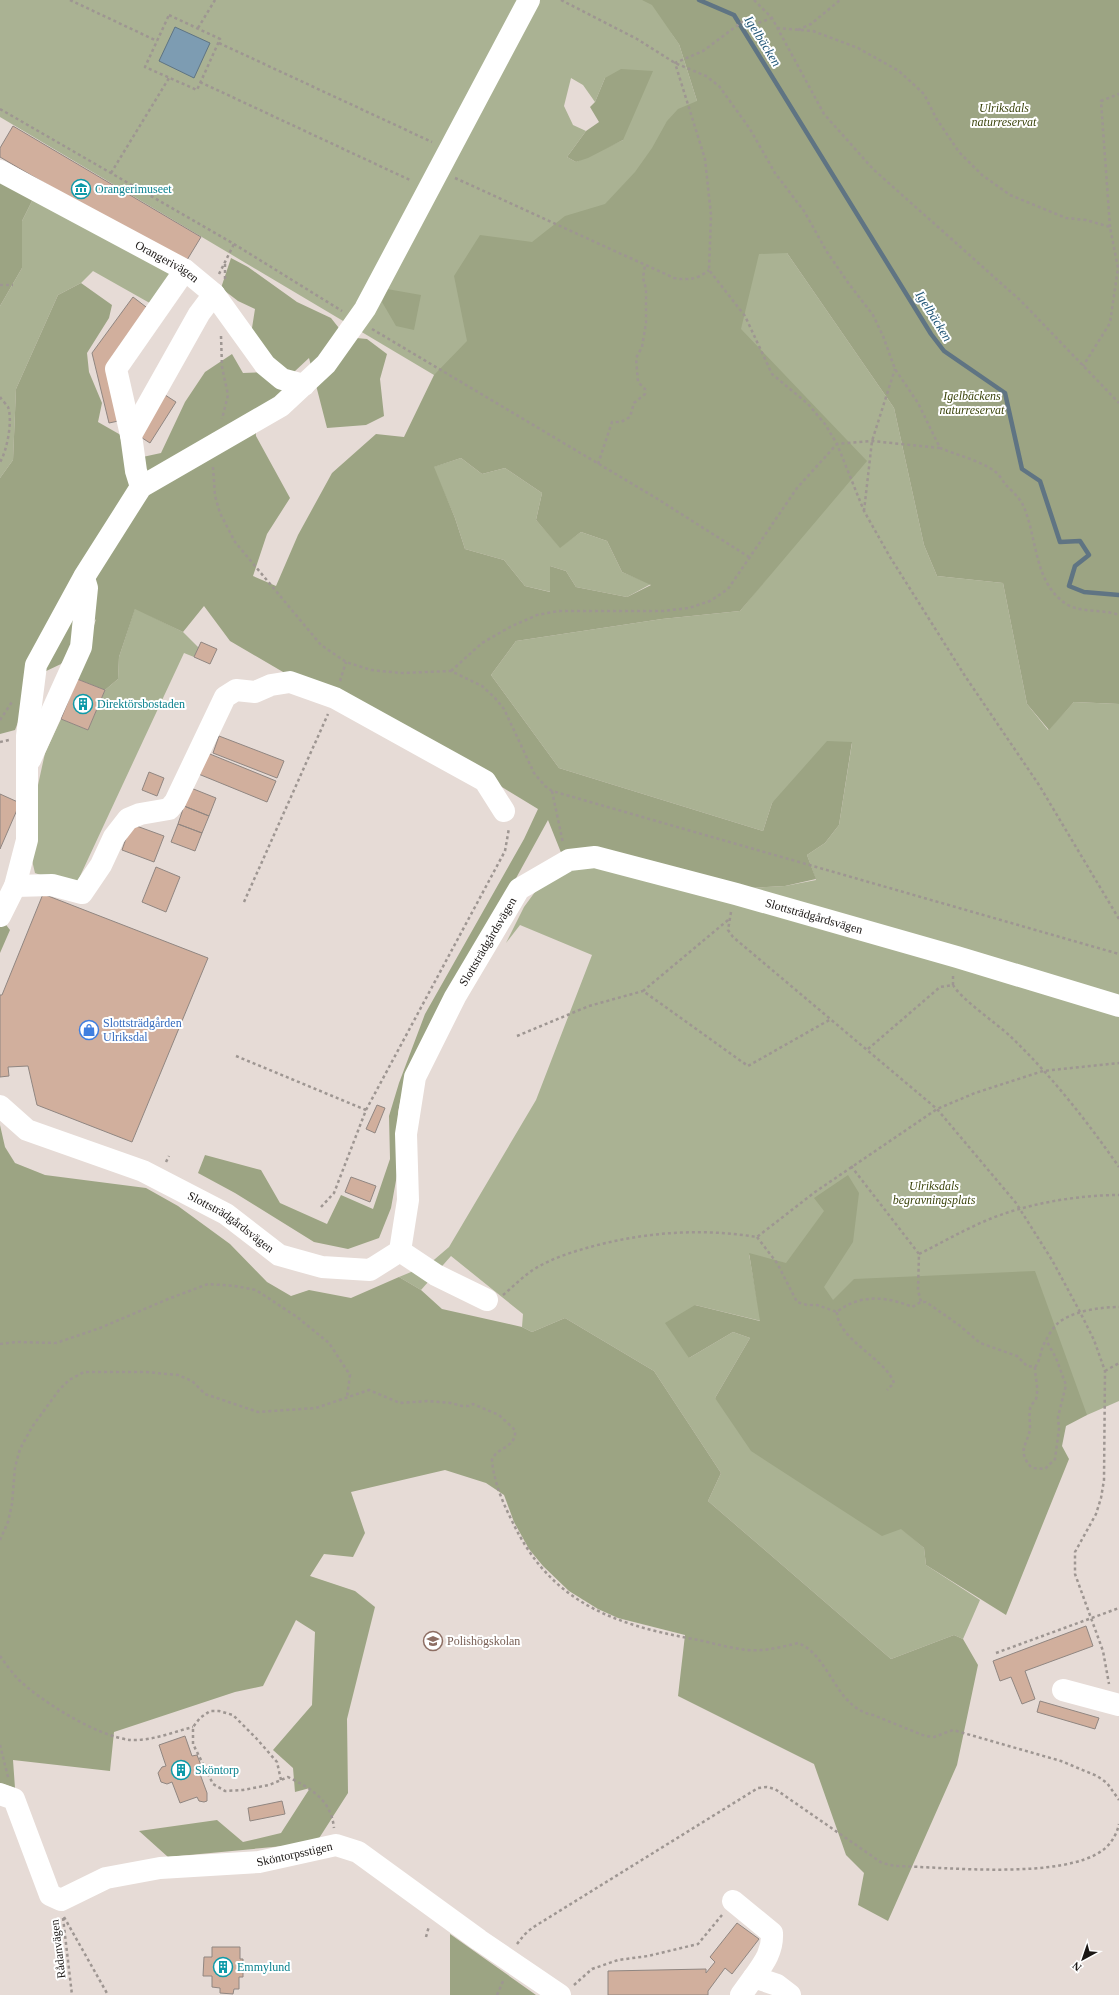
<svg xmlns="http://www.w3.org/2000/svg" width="1119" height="1995" viewBox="0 0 1119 1995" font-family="'Times New Roman',serif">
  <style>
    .green { fill: #aab293; fill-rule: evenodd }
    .forest { fill: #9ca483; fill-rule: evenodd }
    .water { fill: #7d9cb2; stroke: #5f7483 }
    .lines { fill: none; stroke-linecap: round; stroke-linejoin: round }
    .stream { stroke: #5f7483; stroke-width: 4.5 }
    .building { fill: #d1af9d; stroke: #908681 }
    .path { stroke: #9e9692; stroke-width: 2.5; stroke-dasharray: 3 3; stroke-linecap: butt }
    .minor { stroke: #fff; stroke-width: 22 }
    .labels { text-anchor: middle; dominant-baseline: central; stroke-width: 4; stroke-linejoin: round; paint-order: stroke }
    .park-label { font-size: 12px; font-style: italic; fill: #3b440c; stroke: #fff }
    .culture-label { font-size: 12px; fill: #0d838f; stroke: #fff; text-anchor: start }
    .street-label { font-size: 12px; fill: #1a1614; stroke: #fff }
    .shop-label { font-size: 12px; fill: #366cbe; stroke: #fff; text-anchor: start }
    .education-label { font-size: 12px; fill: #785e54; stroke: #fff; text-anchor: start }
    .water-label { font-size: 13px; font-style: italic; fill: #235778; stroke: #fff }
  </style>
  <rect width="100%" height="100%" fill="#e6dbd6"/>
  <path class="green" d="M0 0H751L742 130 669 30 679 44 697 101 787 253 894 408 924 545 937 576 1003 583 1027 704 1048 730 1074 702 1119 704V1401L1087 1415 883 1445 749 1254 761 1321 695 1305 689 1358 733 1332 750 1338 715 1398 901 1528 924 1548 926 1565 980 1600 963 1639 954 1635 891 1659 708 1501 721 1473 654 1371 565 1318 532 1332 522 1327 523 1314 451 1256 421 1290 399 1277 428 1265 449 1247 536 1100 592 955 520 925 506 943 524 907 562 855 732 889 785 886 816 880 807 855 825 843 839 825 852 743 772 803 763 831 559 768 491 675 516 641 662 619 740 611 768 577 434 375 0 117ZM571 78 583 85 595 102 605 78 623 140 576 162 567 157 586 131 573 125 564 106Z
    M33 199 174 276 155 306 93 271 81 283 58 295 16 389 13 460 0 478V306L22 268V221Z
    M461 458 482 474 505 468 542 493 536 520 560 547 581 532 607 541 622 572 651 584 627 597 576 587 566 571 550 566 551 592 525 586 504 560 465 549 455 518 433 467Z
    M135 608 183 632 199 648 194 657 184 653 75 887 35 873 31 856 38 785 45 753 61 719 88 730 105 690 118 679 119 657Z"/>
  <path class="forest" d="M642 0H1119V704L1074 702 1049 730 1027 704 1003 583 937 576 924 545 894 408 787 253 759 254 741 329 867 461 740 611 662 619 516 641 491 675 559 768 763 831 772 803 827 741 852 742 839 825 825 843 807 855 816 879 785 886 732 889 562 855 548 820 405 1080 398 1112 397 1175 391 1208 379 1238 348 1249 314 1242 235 1193 198 1173 205 1155 261 1170 280 1203 327 1224 341 1195 373 1209 390 1159 389 1116 399 1083 425 1014 524 839 538 809 412 732 389 734 230 641 204 606 183 632 135 609 119 657 118 679 105 690 77 679 96 619 61 664 42 673 25 704 15 730 0 734V478L13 460 16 389 58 295 81 283 112 305 109 318 87 353 89 372 102 403 98 422 126 438 138 458 161 453 185 402 205 372 232 354 243 373 267 372 249 347 255 309 238 301 221 288 231 258 248 267 297 302 331 318 346 337 367 339 387 354 380 379 384 416 366 425 327 428 309 358 294 372 291 405 254 414 256 436 290 498 267 534 253 576 276 586 298 535 332 473 376 434 404 437 434 375 467 341 454 276 480 235 532 242 565 216 605 204 635 172 652 148 667 121 678 109 697 101 679 44 652 5ZM461 458 482 474 505 468 542 493 536 520 560 548 581 532 607 541 622 572 651 585 627 597 576 587 566 571 550 566V592L525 586 504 560 465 549 455 518 434 467Z
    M621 69 653 71 623 140 588 158 576 162 567 157 586 131 599 122 590 107 595 102 605 78Z
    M0 176 33 199 22 221V268L0 306Z
    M387 289 421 295 414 330 396 326 382 302Z
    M0 917 10 930 0 953Z
    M0 1125 5 1147 15 1163 45 1175 146 1188 178 1206 230 1244 267 1282 291 1296 309 1290 351 1298 399 1277 421 1290 442 1309 522 1327 532 1332 565 1318 654 1371 721 1473 708 1501 891 1659 954 1635 963 1639 978 1665 957 1765 888 1921 858 1905 864 1873 846 1855 814 1764 678 1696 685 1635 618 1618 598 1609 569 1591 543 1566 529 1549 514 1522 504 1495 486 1483 445 1470 351 1492 365 1533 353 1557 324 1554 310 1576 355 1591 375 1607 347 1719 348 1793 316 1843 168 1857 139 1831 217 1820 243 1842 281 1833 310 1788 295 1792 293 1768 273 1750 312 1705 315 1632 296 1620 263 1686 235 1692 114 1732 110 1771 13 1760 15 1788 0 1783Z
    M848 1175 859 1193 853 1242 824 1287 833 1300 854 1279 1035 1271 1087 1415 1066 1426 1062 1446 1069 1459 1006 1615 926 1565 924 1548 901 1529 882 1536 751 1451 715 1398 750 1338 733 1332 689 1358 665 1323 695 1305 760 1321 749 1253 786 1263 824 1211 814 1198Z
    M450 1934 536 1995H450Z"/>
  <path class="water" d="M175 27 210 43 194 78 159 61Z"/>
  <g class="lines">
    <path class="stream" d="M699 0 734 15 931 334 944 351 1005 393 1022 469 1040 481 1060 542 1080 541 1089 555 1075 566 1069 586 1084 592 1119 595"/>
  </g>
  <path class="building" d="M13 126 201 237 184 265 0 157V148Z
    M133 297 150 310 111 364 123 420 109 423 92 353Z
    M162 393 176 402 150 443 136 434Z
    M201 642 217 649 210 664 194 657Z
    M77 679 105 690 88 730 61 719Z
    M219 736 284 761 277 778 213 753Z
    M205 752 276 781 267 802 196 773Z
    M149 772 164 778 157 796 142 790Z
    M191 788 216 798 209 816 184 806Z
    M0 794 20 803 0 849Z
    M184 806 209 816 202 833 178 824Z
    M131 824 164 836 154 862 122 850Z
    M178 824 202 833 195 851 171 842Z
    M156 867 180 877 166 912 142 902Z
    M43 894 208 958 132 1142 37 1105 28 1066 8 1067 9 1076 0 1077V995H2Z
    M377 1105 385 1108 375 1133 366 1129Z
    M351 1177 376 1186 370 1202 345 1192Z
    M1086 1626 1093 1646 1025 1671 1035 1699 1022 1704 1011 1677 1000 1681 993 1661Z
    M1040 1701 1099 1718 1095 1729 1037 1712Z
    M185 1736 192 1756 197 1755 204 1773 200 1774 207 1793V1801L204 1802 199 1801 197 1797 180 1803 172 1782 167 1784 161 1782 158 1773 162 1767 166 1766 159 1745Z
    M282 1801 285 1814 250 1821 248 1808Z
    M737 1923 759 1939 732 1974 725 1968 708 1991V1995H608V1971L706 1969V1973L715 1962 710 1957Z
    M212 1947H240V1959H243V1977H239V1989H234L233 1994 220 1993V1988L212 1987V1976H203L204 1957H212Z"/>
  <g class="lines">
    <path class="path" d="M70 0 157 41
      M561 0 637 39 675 63 706 76 719 86 750 129 775 173 804 211 827 252 849 284 873 315 883 336 895 369 918 403 940 448C957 455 978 460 993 470 998 473 1002 479 1005 484 1011 490 1019 497 1023 505 1038 538 1033 584 1068 605 1083 613 1103 609 1119 615
      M754 0 772 18 824 114 873 169 1021 301 1119 403
      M169 15 220 39 197 90 145 67Z
      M198 28 215 0
      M777 28 813 31 858 48 899 71 924 94 936 118 959 152 982 175 1010 195 1066 218 1086 220 1110 227 1118 268 1110 323 1083 366
      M798 30 811 24 840 0
      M219 43 432 142
      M200 82 412 181
      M0 109 234 244 342 311
      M111 173 169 78
      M455 178 674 278C688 280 697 280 709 270
      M1110 227 1101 101 1119 94
      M219 274 234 244
      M225 279V262
      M0 285H13
      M372 329 656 498 749 557
      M221 336 222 367 228 395 222 419
      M0 397C2 400 6 404 8 407 13 420 7 451 0 462
      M940 448 872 441 837 444 864 511 890 557 965 676 1039 785 1119 919
      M598 464 612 422H621L630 417 634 403 645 394V389L638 382 636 358 642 347 646 323V289L643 278 645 265
      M213 467 215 496 220 513 235 542 321 645 346 662 371 670 401 673 451 671 482 686 495 698 504 709 534 773 545 786 552 791 1119 954
      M864 511 872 441 895 369
      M451 671 482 643 510 627 537 615 558 611H663L689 608 710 601 728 589 797 488 837 444 825 424 808 404 772 374 745 316 709 270 711 215 705 159 675 63 703 51 742 22 758 23 772 18
      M340 681 346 662
      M0 720 12 702
      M0 742 9 740
      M552 791 563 843
      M244 902 328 714
      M731 912 728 930 733 937 937 1109 1016 1203 1052 1260 1080 1312 1094 1340 1105 1371 1104 1480 1101 1498 1096 1514 1075 1552V1574L1103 1651 1109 1684
      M728 920 643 991 748 1066 831 1019
      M953 985V975
      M517 1036 589 1006 643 991
      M868 1049 940 987 953 985C961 999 996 1023 1010 1036 1051 1075 1086 1120 1119 1167
      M236 1056 366 1110
      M166 1162 169 1156
      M851 1166 919 1254 918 1290 921 1302
      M321 1207 334 1193 366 1110 505 851 509 828
      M757 1237 777 1263 797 1302 807 1305H817L837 1312C859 1294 887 1296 912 1307L921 1302H926L959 1325 980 1343 1017 1356 1027 1366 1035 1367C1041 1360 1040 1350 1045 1342 1048 1336 1053 1328 1057 1324 1071 1311 1101 1307 1119 1307
      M919 1254C941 1243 962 1231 985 1221 1024 1204 1077 1195 1119 1195
      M503 1295C514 1286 524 1275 536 1268 553 1258 572 1252 590 1247 645 1232 701 1228 757 1237L815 1192 937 1109 975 1093 1043 1071 1119 1063
      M837 1312C837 1339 886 1359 894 1383L887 1390
      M0 1344 16 1342 56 1343 100 1328 168 1299 208 1284 235 1286 256 1290 297 1317 329 1343 350 1375 347 1397
      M1035 1367C1035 1378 1039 1388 1036 1399 1035 1402 1030 1405 1030 1409 1029 1415 1030 1421 1030 1427 1029 1444 1015 1450 1032 1468L1045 1469 1055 1459 1059 1429 1058 1417 1066 1385 1056 1358 1046 1340
      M1105 1371 1119 1363
      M0 1540 8 1522 12 1504 15 1467 20 1449 32 1427 59 1390 69 1380 84 1372H146L178 1375 192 1381 205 1394 258 1412 316 1408 369 1390 400 1403 428 1401 451 1403 462 1406H469L473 1404 499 1415 515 1430C517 1448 496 1447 492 1460 494 1483 503 1503 513 1523 551 1602 612 1624 693 1639 715 1643 740 1652 762 1650 774 1649 786 1646 798 1643 831 1656 834 1707 873 1715L925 1736 934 1737 953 1730 1061 1761 1097 1776 1107 1783 1119 1800
      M996 1653 1119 1608
      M0 1656C5 1663 11 1671 17 1678 40 1701 98 1737 131 1740 152 1741 173 1732 193 1727
      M0 1745 8 1777
      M281 1780 277 1762 256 1738 233 1715 219 1711H210L200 1718 193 1727V1744L213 1784 225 1791 243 1790 269 1785 281 1780 288 1777C312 1789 331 1800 334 1828
      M64 1917 108 1995
      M63 1918 72 1995
      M426 1937 429 1926
      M517 1944 524 1935 532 1928 758 1788 767 1787 775 1789 882 1863 895 1866C946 1867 1063 1880 1103 1850 1111 1844 1117 1834 1119 1824
      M574 1985 592 1969 618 1960 648 1956 698 1944 722 1915
      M497 1995 504 1979"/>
    <g class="minor">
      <path id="s1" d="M0 171 185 270 214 294 265 365 282 379 304 385"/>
      <path d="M131 435 116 369 185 270"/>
      <path d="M141 487 136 471 131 435 199 314 214 294"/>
      <path d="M30 760 81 647 87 588 84 578"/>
      <path d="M15 886 52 885 82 893 101 865 114 837 128 819 140 814 169 809 175 802 225 697 236 690 255 692 271 685 290 682 335 698 485 781 504 811"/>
      <path d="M0 916 15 886 27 840V736L36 665 84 577 141 487 281 406 326 364 365 309 529 0"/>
      <path id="s2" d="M0 1106 27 1130 143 1171 226 1214 279 1255 322 1267 370 1270 400 1251 408 1200 406 1134 415 1077 455 997 519 889 569 860 595 857 736 894 957 957 1119 1006"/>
      <path d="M400 1251 436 1275 487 1300"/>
      <path d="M1063 1690 1119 1705"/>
      <path id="s3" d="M0 1794 14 1799 50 1895 61 1900 106 1878 160 1868 259 1862 336 1845 358 1852 479 1940 560 1995"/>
      <path d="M733 1901 772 1933C773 1951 764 1963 754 1977"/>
      <path d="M741 1995 754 1977 777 1985 790 1995"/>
    </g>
  </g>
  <defs>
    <symbol id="museum-ring" viewBox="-11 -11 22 22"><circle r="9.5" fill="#fff" stroke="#0f9aa8" stroke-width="1.5"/><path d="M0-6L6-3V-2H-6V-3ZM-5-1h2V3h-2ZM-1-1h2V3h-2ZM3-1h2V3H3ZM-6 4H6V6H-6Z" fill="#0f9aa8"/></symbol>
    <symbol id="building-ring" viewBox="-11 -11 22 22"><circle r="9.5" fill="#fff" stroke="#0f9aa8" stroke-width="1.5"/><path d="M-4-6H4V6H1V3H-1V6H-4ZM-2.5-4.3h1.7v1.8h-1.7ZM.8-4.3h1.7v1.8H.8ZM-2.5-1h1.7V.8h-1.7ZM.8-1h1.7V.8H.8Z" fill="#0f9aa8"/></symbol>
    <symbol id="shop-ring" viewBox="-11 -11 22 22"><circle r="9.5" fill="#fff" stroke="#3f7fe0" stroke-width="1.5"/><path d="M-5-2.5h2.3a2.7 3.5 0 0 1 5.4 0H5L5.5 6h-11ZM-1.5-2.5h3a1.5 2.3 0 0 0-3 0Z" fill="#3f7fe0"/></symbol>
    <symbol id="university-ring" viewBox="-11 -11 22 22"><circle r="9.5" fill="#fff" stroke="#8d6e63" stroke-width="1.5"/><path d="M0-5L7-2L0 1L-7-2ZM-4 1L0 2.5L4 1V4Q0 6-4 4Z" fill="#8d6e63"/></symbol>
  </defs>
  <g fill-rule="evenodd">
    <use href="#museum-ring" x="70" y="178" width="22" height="22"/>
    <use href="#building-ring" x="72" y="693" width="22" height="22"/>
    <use href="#shop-ring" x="78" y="1019" width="22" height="22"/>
    <use href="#university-ring" x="422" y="1630" width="22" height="22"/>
    <use href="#building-ring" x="170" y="1759" width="22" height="22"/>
    <use href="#building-ring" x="212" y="1956" width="22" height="22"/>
  </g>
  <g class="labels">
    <g class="park-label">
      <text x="1004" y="108">Ulriksdals<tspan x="1004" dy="14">naturreservat</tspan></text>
      <text x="972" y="396">Igelbäckens<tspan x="972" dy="14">naturreservat</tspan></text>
      <text x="934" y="1186">Ulriksdals<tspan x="934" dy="14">begravningsplats</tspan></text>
    </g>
    <g class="culture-label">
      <text x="95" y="189">Orangerimuseet</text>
      <text x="97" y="704">Direktörsbostaden</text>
      <text x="195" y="1770">Sköntorp</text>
      <text x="237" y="1967">Emmylund</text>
    </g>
    <g class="street-label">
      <text stroke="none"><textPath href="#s1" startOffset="190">Orangerivägen</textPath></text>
      <text stroke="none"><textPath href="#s2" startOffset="1149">Slottsträdgårdsvägen</textPath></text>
      <text stroke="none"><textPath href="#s2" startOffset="777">Slottsträdgårdsvägen</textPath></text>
      <text stroke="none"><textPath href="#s2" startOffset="261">Slottsträdgårdsvägen</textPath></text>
      <text stroke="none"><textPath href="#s3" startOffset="370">Sköntorpsstigen</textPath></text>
      <text transform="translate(58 1949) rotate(-97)">Rådanvägen</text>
    </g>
    <g class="shop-label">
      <text x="103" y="1023">Slottsträdgården<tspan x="103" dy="14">Ulriksdal</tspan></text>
    </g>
    <g class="education-label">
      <text x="447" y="1641">Polishögskolan</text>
    </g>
    <g class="water-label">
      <text transform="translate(763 41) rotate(58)">Igelbäcken</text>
      <text transform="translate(934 316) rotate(58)">Igelbäcken</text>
    </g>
  </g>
  <g transform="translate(1083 1959) rotate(220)" stroke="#ffffff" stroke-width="3" paint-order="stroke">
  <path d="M0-3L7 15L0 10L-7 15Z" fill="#1a1614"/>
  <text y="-6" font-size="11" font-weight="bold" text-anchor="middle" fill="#1a1614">N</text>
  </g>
</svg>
